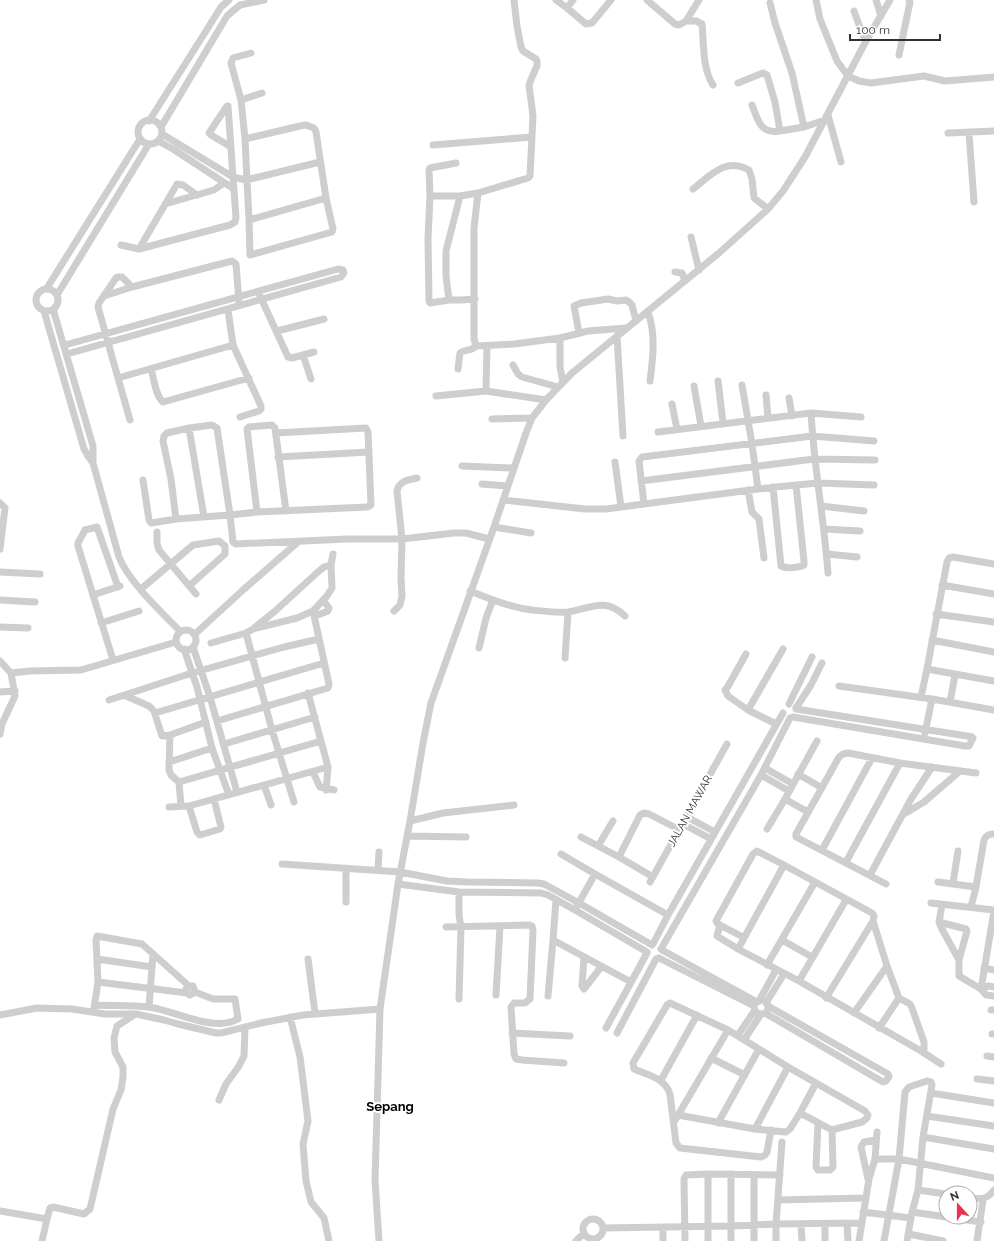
<svg xmlns="http://www.w3.org/2000/svg" width="994" height="1241" viewBox="0 0 994 1241" font-family="Raleway,sans-serif">
  <style>
    .lines { fill: none; stroke-linecap: round; stroke-linejoin: round }
    .minor { stroke: #cecece; stroke-width: 7 }
    .labels { text-anchor: middle; dominant-baseline: central; stroke-width: 4; stroke-linejoin: round; paint-order: stroke }
    .street-label { font-size: 11px; fill: #313131; stroke: #fff }
    .quarter-label { font-size: 13px; font-weight: bold; fill: #000; stroke: #fff }
  </style>
  <rect width="100%" height="100%" fill="#fff"/>
  <g class="lines">
    <path class="minor" d="M556 0 567 8 573 0
      M647 0 675 24 679 25 686 21 699 0
      M816 0 820 19 837 61 848 76 859 81 871 83 924 76 945 81 994 77
      M876 0 881 16
      M770 3 775 23 792 73 804 127
      M567 8 586 24 592 23 611 0
      M854 11 862 33 866 41
      M686 21H696L702 24C704 43 702 68 713 85
      M899 55 910 2 909 0
      M738 83 763 73 767 75 775 102 780 131 804 127 825 120
      M241 100 262 93
      M752 105C758 120 760 134 780 131
      M828 115 841 162
      M138 132a12 12 0 1 1 24 0a12 12 0 1 1-24 0Z
      M149 121 206 31 221 7 229 0
      M161 127 227 16 240 5 264 0
      M948 133 994 131
      M969 133 974 202
      M162 134 233 177
      M245 139 300 126 306 125 314 128 316 132 326 198 249 220 245 139 241 100 231 63 233 58 251 53
      M158 141 173 149 234 189
      M433 145 531 137
      M231 147 211 135 209 133 227 106H228L233 177
      M456 163 430 168 429 170 430 196 428 239 429 301 430 303 449 300H461L475 299
      M693 189C711 175 725 157 749 170L752 179 754 198 768 209
      M478 193 474 228V339L476 346 514 344 560 338 588 331 626 328
      M430 196H460L478 193 528 178 530 176 533 116 529 85 532 77 537 66V61L536 59 523 51 521 47 517 26 514 0
      M165 204 214 190 224 183
      M249 220 250 255 332 232 333 229 326 198
      M691 237 699 270
      M121 245 139 249 177 184 183 185 197 195
      M139 249 230 225 235 222 236 218 233 177 246 180 320 162
      M675 272 682 273 685 281
      M47 288 140 139
      M36 300a11 11 0 1 1 22 0a11 11 0 1 1-22 0Z
      M57 295 149 144
      M104 296 132 287
      M260 296 288 357 292 358 314 352
      M449 300 446 276V251L460 196
      M239 302 236 264 232 261 132 287 122 277H118L116 278 99 303 98 307 118 378 233 345 261 406V409L259 411 240 417
      M53 309 93 446V463L119 557C129 582 161 612 180 631
      M228 310 233 345
      M44 311 84 449 88 456 93 463
      M648 312C656 334 653 358 650 381
      M277 331 324 319
      M579 333 574 306 581 303 608 299 617 301 626 300 629 302 632 305 636 321
      M617 336 623 436
      M560 338V367L563 382
      M65 345 338 269 343 270 344 273 341 277 67 354
      M303 355 311 379
      M513 365 518 374 522 377 558 387
      M151 369C154 378 155 395 163 402L249 378
      M458 369 460 353C465 349 470 352 476 346
      M118 378 130 420
      M718 381 723 423
      M742 385 752 444 758 489
      M694 386 701 426
      M486 391 487 346
      M766 395 768 418
      M436 396 486 391 546 400
      M789 398 792 416
      M672 404 677 429
      M811 413C814 467 824 519 828 573
      M492 419 532 418
      M658 432 811 413 861 417
      M278 457 369 452
      M615 462 621 507
      M462 466 513 468
      M143 480 149 520 151 523 176 519 230 515 233 542 236 544 347 539H402L454 533H466L489 539
      M641 481 814 459 875 460
      M482 484 507 486
      M773 487 781 566C787 569 798 568 804 565V561L796 485
      M748 490 752 512 759 519 764 558
      M503 500 585 509H606L758 489 796 485 818 483 874 485
      M0 503 5 508 0 549
      M644 504 639 461 642 457 812 436 874 441
      M821 506 864 511
      M257 512 247 429 249 427 272 425 275 428 286 511
      M204 517 189 428 212 425 217 428 230 515 257 512 367 507 371 505 368 432 366 428 276 433
      M176 519 171 479 163 441 164 436 167 433 189 428
      M494 527 531 533
      M824 529 860 531
      M157 532V543L159 550 196 594
      M827 554 857 557
      M0 572 40 574
      M942 585 994 594
      M118 587 97 527 85 530 78 543V546L93 595 120 586
      M141 589 193 545 219 541 225 546V554L189 586
      M470 591C490 599 510 607 532 610 542 611 559 613 568 612 592 608 605 597 625 616
      M93 595 113 660
      M0 600 35 602
      M394 611 400 605 402 596 401 578 402 539 397 491C399 481 408 480 417 478
      M936 614 994 622
      M315 616 328 611 329 608 323 600
      M101 623 139 611
      M0 627 28 628
      M254 628 274 612 319 571 324 567 331 565
      M176 640a10 10 0 1 1 20 0a10 10 0 1 1-20 0Z
      M246 633 272 730 294 802
      M195 634 243 590 298 542
      M932 640 994 652
      M211 643 246 633 253 629 297 618 313 611 327 596 332 588 331 565 333 554
      M193 647 210 697 237 792
      M479 648 486 618 493 600
      M184 649 197 687 212 748 229 795
      M746 654 727 688 725 690 728 696 748 710 776 724
      M565 658 568 612
      M0 661 11 673 15 696 2 724 0 734
      M927 669 994 681
      M11 673 30 671 81 670 176 642
      M839 686 932 699
      M0 692 15 691
      M308 693 328 767 326 790
      M126 696 149 706 154 711 162 736 170 735 206 722
      M921 697 927 669 947 562 949 558 953 557 994 564
      M109 700 192 673 284 647 319 639
      M950 702 955 675
      M789 704 812 657
      M796 708 811 685 822 663
      M748 710 783 649
      M155 713 324 663
      M793 717 965 746H969L973 738 972 737 967 736 796 709
      M217 721 328 688 329 684 313 611
      M925 733 932 699 994 710
      M170 735 169 770 171 775 179 782 181 806
      M224 744 315 717
      M169 762 212 748
      M765 768 793 784
      M313 772 320 787 334 790
      M798 774 822 788
      M761 775 789 791
      M179 782 321 741
      M264 785 271 805
      M785 799 817 741
      M189 806 197 832 200 835 220 829 221 827 214 799
      M169 807 189 806 328 767
      M904 814 924 802 960 771
      M687 817 715 832
      M410 821 443 813 514 805
      M683 824 711 839
      M767 829 785 799 808 812
      M407 836 466 837
      M581 837 619 857 653 877
      M598 846 613 821
      M822 850 872 758
      M561 854 595 874
      M619 857 640 815 644 813 649 814 680 830
      M846 862 900 763
      M282 864 400 872 447 881 468 882 538 883 544 884 579 903 652 945
      M784 865 738 949 799 981 921 1051 941 1064
      M346 868V902
      M378 870 379 852
      M870 875 911 799 932 767
      M650 882 727 744
      M938 882 976 887
      M953 883 958 851
      M398 884 459 892 541 893 548 895 575 910 647 952
      M886 884 796 837V834L839 757 843 754 848 753 900 763 976 773
      M459 892V915L461 927 459 999
      M556 900 553 940 631 982
      M931 903 994 910
      M942 905 939 922 942 929 959 960V976L981 989 986 995 994 996
      M577 906 595 874 668 915
      M971 907 976 887 984 840C986 835 989 834 994 834
      M939 922 966 929 967 931 959 960
      M720 925 717 936 738 949
      M446 927 529 925 532 926 533 931 530 999 525 1003H514L511 1007 514 1054 516 1059 522 1060 564 1063
      M743 937 718 924 716 921 753 854 757 851 784 865 872 913 874 916 873 921 887 966 899 998 879 1028
      M782 940 812 957
      M653 944 668 915 783 713
      M661 949 761 775 790 718
      M662 950 757 1002
      M584 957 582 986 584 989 601 967
      M659 958 754 1006
      M97 959 152 967
      M308 959 315 1013
      M767 965 815 882
      M984 968 994 970
      M799 981 846 900
      M98 982 187 993 190 995 195 992 193 986H189L186 989 187 993
      M981 989 994 911
      M981 989 988 986 994 987
      M496 995 500 926
      M548 996 553 940
      M826 998 873 921
      M899 998 910 1004 912 1008 924 1042V1049L921 1051
      M754 1007a7 7 0 1 1 14 0a7 7 0 1 1-14 0Z
      M759 1001 776 970
      M766 1003 784 974
      M95 1005C113 1006 131 1005 148 1007 175 1010 213 1033 238 1019L235 999H213L195 992
      M149 1007 153 954
      M94 1008 98 982 96 940 97 936 142 944 189 986
      M991 1010H994
      M765 1013 883 1082 886 1081 889 1077 888 1074 768 1006
      M854 1013 887 966
      M0 1015 37 1008 72 1009 105 1014H136L164 1020 178 1024 216 1033H221L261 1023 303 1015 380 1009
      M290 1017 300 1057 308 1121 303 1144 306 1181 311 1202 324 1218 329 1241
      M606 1028 647 953
      M728 1030 670 1003 667 1005 633 1063 634 1069C648 1075 665 1078 670 1094L676 1143 680 1148 761 1157 765 1155 767 1152 771 1130
      M512 1033 570 1036
      M617 1033 656 959
      M992 1034H994
      M738 1035 755 1010
      M744 1040 761 1014
      M987 1056 994 1057
      M711 1058 745 1075
      M977 1079 994 1081
      M661 1080 697 1015
      M931 1093 994 1103
      M219 1100 226 1084 239 1066 244 1056 245 1028
      M678 1115 755 1129 786 1132 790 1129 800 1113
      M927 1116 994 1126
      M674 1122 728 1030 788 1067 865 1111 868 1115 867 1118 862 1122 832 1130 800 1113 816 1083
      M718 1123 759 1049
      M818 1123 816 1167 818 1170H830L833 1167 832 1130
      M755 1129 788 1067
      M923 1137 994 1149
      M875 1159H899L994 1178
      M708 1174V1241
      M754 1175V1241
      M868 1179 861 1147 864 1142 876 1140
      M918 1190 946 1194
      M970 1198C981 1199 987 1200 994 1190
      M778 1200 865 1198
      M0 1211 47 1219
      M863 1212 911 1218
      M912 1212 981 1222
      M583 1229a10 10 0 1 1 20 0a10 10 0 1 1-20 0Z
      M847 1223 848 1241
      M801 1224 802 1241
      M825 1224V1241
      M603 1228 731 1226V1174
      M909 1234 943 1241
      M42 1241 47 1219 50 1208 53 1207 84 1214 90 1209 113 1109 121 1090 123 1077V1067L115 1052 114 1038 117 1026 134 1015
      M379 1241 375 1180 380 1009 398 884 410 821 423 743 431 703 494 527 526 433 532 418 546 400 572 373 719 253 768 209 783 191 805 157 866 41 890 0
      M576 1241 584 1233
      M663 1241V1228
      M685 1241 684 1179 686 1175 708 1174 780 1175
      M731 1241V1226L776 1224 861 1223
      M776 1241V1224L782 1142
      M859 1241 869 1179 875 1159 877 1132
      M884 1241 899 1159 905 1092 909 1087 927 1081 931 1082 932 1085 923 1137 918 1190 912 1212 907 1241
      M977 1241 983 1200"/>
  </g>
  <g class="labels">
    <g class="street-label">
      <text transform="translate(690 811) rotate(-61)">JALAN MAWAR</text>
    </g>
    <g class="quarter-label">
      <text x="390" y="1106">Sepang</text>
    </g>
  </g>
  <g transform="translate(958 1205) rotate(339)"><circle r="19" fill="#ffffff" stroke="#adadad"/>
  <path d="M0-3L7 15L0 10L-7 15Z" fill="#ea314d"/>
  <text y="-6" font-size="11" font-weight="bold" text-anchor="middle" fill="#313131">N</text>
  </g>
  <path d="M850 34v6h90v-6" fill="none" stroke="#313131" stroke-width="2"/>
  <text x="856" y="34" font-size="12" fill="#313131" stroke="#ffffff" stroke-width="3" paint-order="stroke">100 m</text>
</svg>
